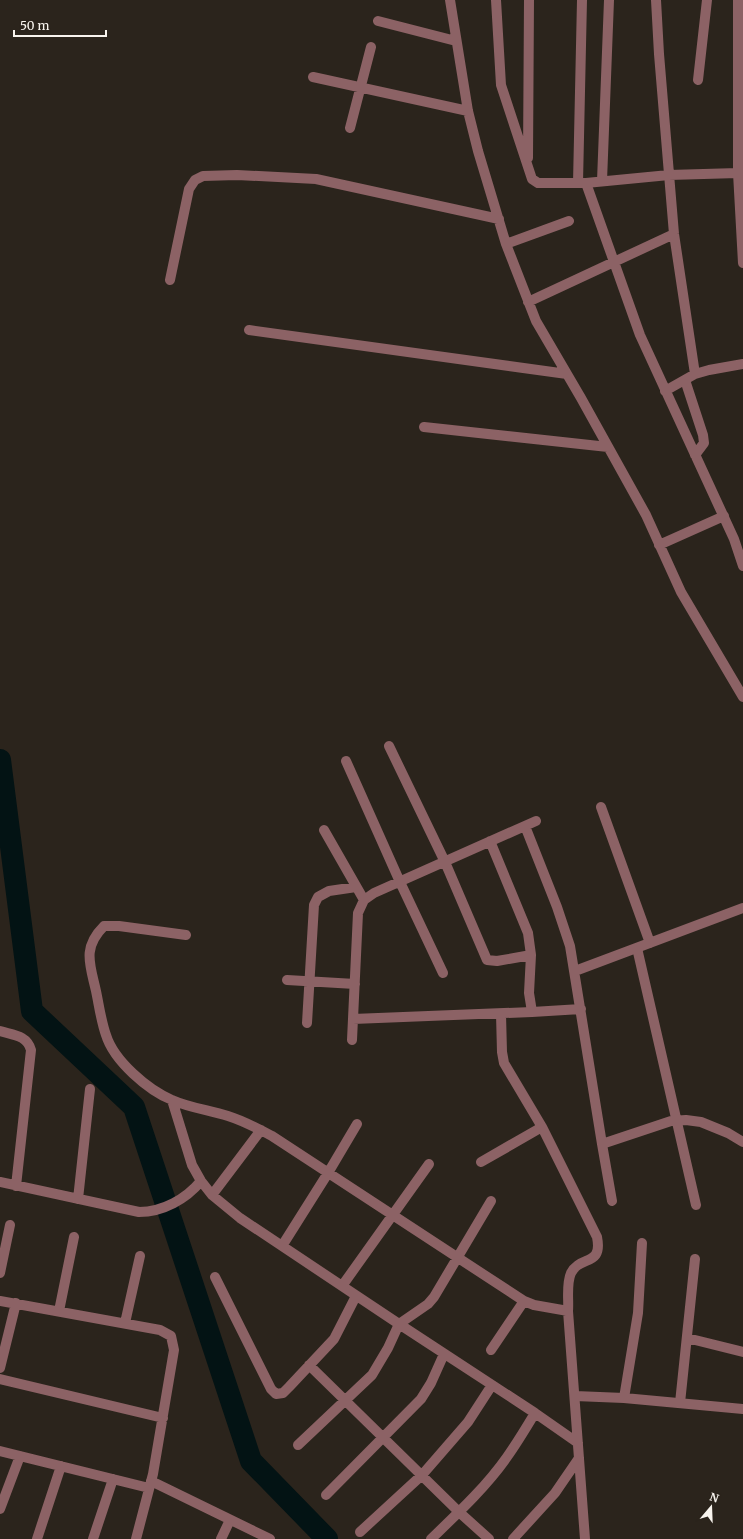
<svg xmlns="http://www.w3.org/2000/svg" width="743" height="1539" viewBox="0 0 743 1539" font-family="Merriweather,serif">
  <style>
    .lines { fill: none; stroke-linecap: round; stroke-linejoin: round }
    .river { stroke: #031314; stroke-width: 22 }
    .minor { stroke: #8c6265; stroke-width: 10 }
  </style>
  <rect width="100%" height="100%" fill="#2b241c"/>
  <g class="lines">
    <path class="river" d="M0 760 32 1011 134 1107 251 1461 327 1539"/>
    <path class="minor" d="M450 0 468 111 478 151 506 244 536 321 581 398 646 515 681 592 743 697
      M496 0 501 85 532 179 538 183H586L669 175 738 173
      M656 0 659 54 674 234 695 374
      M738 0V173L743 263
      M378 21 456 41
      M313 77 468 111
      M698 80 707 0
      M350 128 371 47
      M528 158 529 0
      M602 181 609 0
      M578 183 582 0
      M586 183 640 335 734 539 743 566
      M506 244 569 221
      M170 280 189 189 195 180 203 176 237 175 316 179 499 219
      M528 302 674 234
      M249 330 567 374
      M685 380 703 435 704 443 695 455
      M665 391 695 374 709 370 743 364
      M424 427 608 447
      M659 545 724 516
      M389 746 445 862 487 960 497 961 531 955
      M346 761 400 882 443 973
      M601 807 650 943
      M525 826 557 907 570 946 602 1144 612 1201
      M324 830 364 900
      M490 841 528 933 531 955 529 993 532 1012
      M186 935 119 926H104C82 948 90 964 96 991 99 1005 101 1021 106 1035 114 1061 148 1090 172 1100 190 1108 209 1110 228 1116 244 1121 257 1128 272 1136L524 1301 534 1305 568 1311
      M637 948 696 1205
      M575 971 743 908
      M287 980 355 984
      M501 1014 502 1052 504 1063 542 1127 597 1237C603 1267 580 1255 571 1273 566 1284 569 1300 568 1311L585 1539
      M353 1019 532 1012 581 1009
      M307 1023 314 905 318 897 329 891 356 887
      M0 1031C13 1035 27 1035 31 1050L16 1186
      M352 1040 358 913 364 900 374 893 536 821
      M172 1100 192 1165 201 1181 212 1195 240 1218 399 1324 535 1413 578 1443
      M602 1144 671 1121 686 1120 701 1122 728 1133 743 1142
      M481 1162 542 1127
      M0 1182 139 1212C163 1212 186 1199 201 1181
      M212 1195 261 1130
      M78 1199 90 1089
      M282 1246 328 1173 357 1124
      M0 1273 10 1225
      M215 1277 271 1389 276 1394 283 1393 289 1387 334 1339 356 1296
      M342 1286 429 1164
      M0 1301 160 1330 171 1336 174 1350 153 1474 136 1539
      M59 1311 74 1237
      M125 1323 140 1256
      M687 1338 743 1352
      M491 1350 524 1301
      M309 1365 459 1512 489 1539
      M0 1368 16 1303
      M0 1379 163 1418
      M575 1396 624 1398 743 1409
      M624 1398 638 1313 642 1243
      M680 1403 695 1259
      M298 1445 372 1375 388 1348 399 1324 428 1304 434 1297 491 1201
      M0 1451 149 1488
      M151 1481 270 1539
      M326 1495 421 1399 431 1383 444 1354
      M0 1509 20 1456
      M360 1532 422 1475 468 1422 492 1385
      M37 1539 61 1466
      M93 1539 113 1479
      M221 1539 230 1520
      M431 1539C457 1514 486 1487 507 1457 517 1443 526 1428 535 1413
      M513 1539 555 1493 579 1458"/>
  </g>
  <g transform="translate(711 1507) rotate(19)" stroke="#2b241c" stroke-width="3" paint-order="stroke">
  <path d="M0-3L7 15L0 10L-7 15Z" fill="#f8f4ee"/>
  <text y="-6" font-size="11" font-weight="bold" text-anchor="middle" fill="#f8f4ee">N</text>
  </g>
  <path d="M14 30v6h92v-6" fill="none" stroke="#f8f4ee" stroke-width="2"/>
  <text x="20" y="30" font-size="12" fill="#f8f4ee" stroke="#2b241c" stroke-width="3" paint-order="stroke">50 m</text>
</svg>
